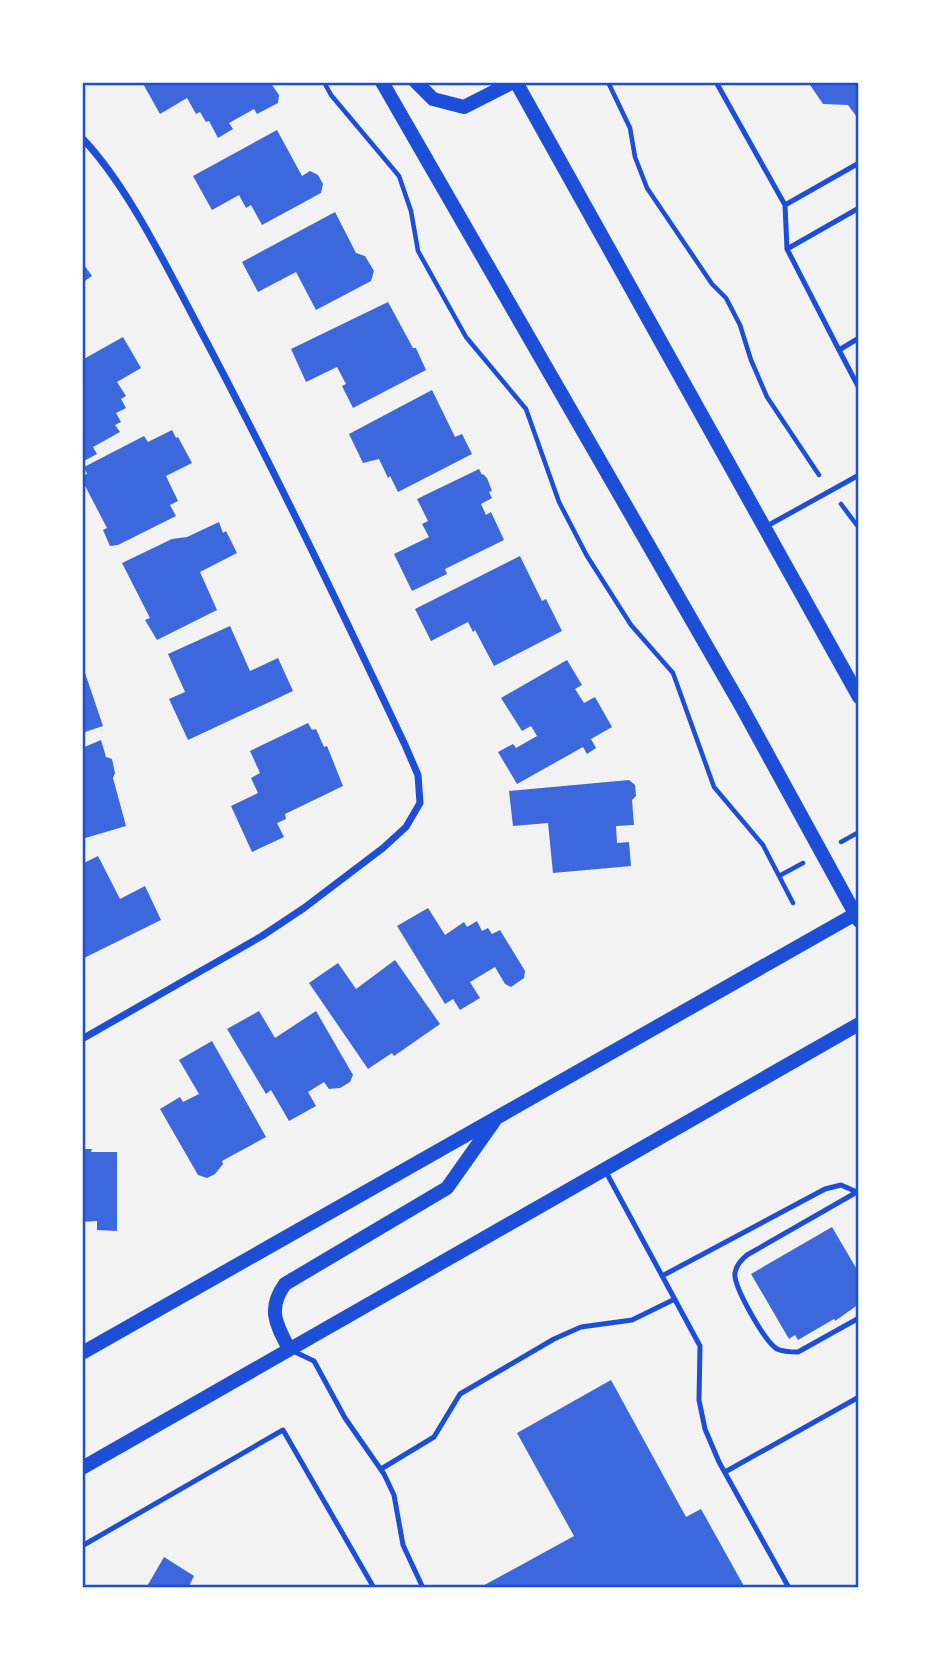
<svg xmlns="http://www.w3.org/2000/svg" width="941" height="1670" viewBox="0 0 941 1670" font-family="'PT Sans Narrow',sans-serif">
  <style>
    .building { fill: #3d67dc }
    .lines { fill: none; stroke-linecap: round; stroke-linejoin: round }
    .path { stroke: #1d4ed8; stroke-width: 4.5 }
    .service { stroke: #1d4ed8; stroke-width: 5 }
    .minor { stroke: #1d4ed8; stroke-width: 7 }
    .secondary { stroke: #1d4ed8; stroke-width: 14 }
    .neatline { fill: none; stroke: #1d4ed8; stroke-width: 2.5 }
  </style>
  <rect width="100%" height="100%" fill="#f2f2f2"/>
  <path class="building" d="M142 82H270L279 95 278 103 257 114 254 109 229 123 233 129 218 138 209 121 206 122 200 112 196 114 187 98 160 114Z
    M808 82H859V120L848 105 823 104Z
    M277 130 302 176 310 171 318 175 323 184 321 193 262 225 251 205 246 208 239 195 212 210 193 176Z
    M335 212 356 253 365 256 374 271 371 281 316 310 296 272 258 292 242 262Z
    M82 262 92 276 82 283Z
    M388 302 413 348H416L426 370 353 408 342 386 346 384 337 367 306 382 291 349Z
    M123 337 141 368 117 382 126 396 121 399 126 408 116 413 121 422 115 425 120 432 93 447 97 454 82 462V360Z
    M432 390 455 437 462 434 472 454 398 492 390 476 388 478 379 459 363 463 349 434Z
    M172 430 176 438 178 437 192 463 166 476 178 501 170 505 176 516 118 545 110 546 103 530 107 528 82 480V476L87 474 84 467 144 436 148 442Z
    M479 469 482 475 483 474 487 478 492 491 489 492 492 498 481 504 486 515 491 512 504 540 445 569 447 574 412 591 394 554 429 537 422 524 428 521 417 499Z
    M219 522 223 533 226 531 237 553 200 572 217 610 157 640 145 620 150 618 122 563 172 539 187 537Z
    M520 556 542 601 546 599 562 631 494 666 475 630 473 632 468 622 431 641 415 609Z
    M230 626 250 671 278 658 293 691 188 740 169 699 185 692 168 654Z
    M567 660 582 685 575 689 584 703 595 697 612 727 591 739 596 748 587 754 583 747 517 784 498 752 513 744 516 748 537 736 531 726 522 731 501 698Z
    M82 664 103 726 82 733Z
    M308 723 312 730 316 729 324 747 327 746 343 786 285 814 286 819 277 823 284 837 252 852 231 806 258 793 251 778 260 773 250 751Z
    M101 740 106 757 112 759 115 773 113 778 126 826 82 839V748Z
    M629 780 635 785 636 796 632 800 634 825 616 826 617 843 629 842 631 866 553 873 548 823 513 826 509 791Z
    M98 856 120 899 145 886 161 920 82 959V864Z
    M428 908 445 935 464 922 467 927 477 921 482 931 488 928 492 934 500 930 525 971 524 978 511 987 505 984 495 967 470 982 480 998 460 1010 453 999 445 1004 397 926Z
    M395 960 440 1024 394 1056 392 1053 368 1069 309 983 338 963 356 989Z
    M259 1011 275 1038 316 1011 353 1075 350 1082 340 1088 329 1089 324 1082 308 1092 316 1106 289 1121 271 1090 266 1094 227 1029Z
    M212 1041 266 1137 222 1161 223 1164 215 1174 207 1178 198 1175 160 1109 180 1097 183 1102 199 1094 179 1060Z
    M82 1149H92L91 1152H117V1231L97 1230V1221L82 1222Z
    M832 1227 859 1273V1304L835 1321 834 1319 798 1340 795 1335 789 1339 751 1274Z
    M611 1380 686 1517 701 1509 745 1588H479L574 1536 517 1433Z
    M164 1557 194 1576 188 1588H146Z"/>
  <g class="lines">
    <path class="path" d="M324 82 331 95 399 176 411 211 418 251 466 337 526 409 559 502 587 556 631 625 673 673 714 787 763 845 793 903
      M608 82 630 128 635 157 647 188 712 284 726 298 740 325 751 360 767 397 819 475
      M841 504 859 528
      M841 842 859 832
      M779 876 803 863"/>
    <path class="service" d="M716 82 785 205 859 163
      M785 205 787 249 839 350
      M787 249 859 208
      M859 338 839 350 859 388
      M767 526 859 475
      M606 1172 700 1346 699 1400 705 1429 719 1462 789 1588
      M857 1192 747 1255C741 1260 736 1265 735 1273 733 1286 765 1342 777 1349 784 1352 790 1352 798 1352L859 1318
      M662 1276 825 1189 841 1185 857 1192
      M293 1351 314 1361 345 1418 384 1474 394 1495 403 1545 423 1588
      M381 1469 434 1437 460 1394 554 1339 581 1327 632 1320 675 1299
      M725 1472 859 1397
      M82 1546 283 1430 374 1588"/>
    <path class="minor" d="M82 138C127 185 165 264 196 322 270 461 338 603 405 745L418 775 420 803 406 827 383 848 304 908 262 936 82 1039"/>
    <path class="secondary" d="M382 82 740 704 859 921
      M416 82 433 99 464 107 513 82
      M516 82 859 697
      M289 1349C276 1324 267 1309 285 1284L447 1188 495 1120
      M82 1353 859 912
      M82 1468 859 1024"/>
  </g>
  <rect width="941" height="1670" fill="none" stroke="#ffffff" stroke-width="168"/>
  <rect x="84" y="84" width="773" height="1502" class="neatline"/>
</svg>
